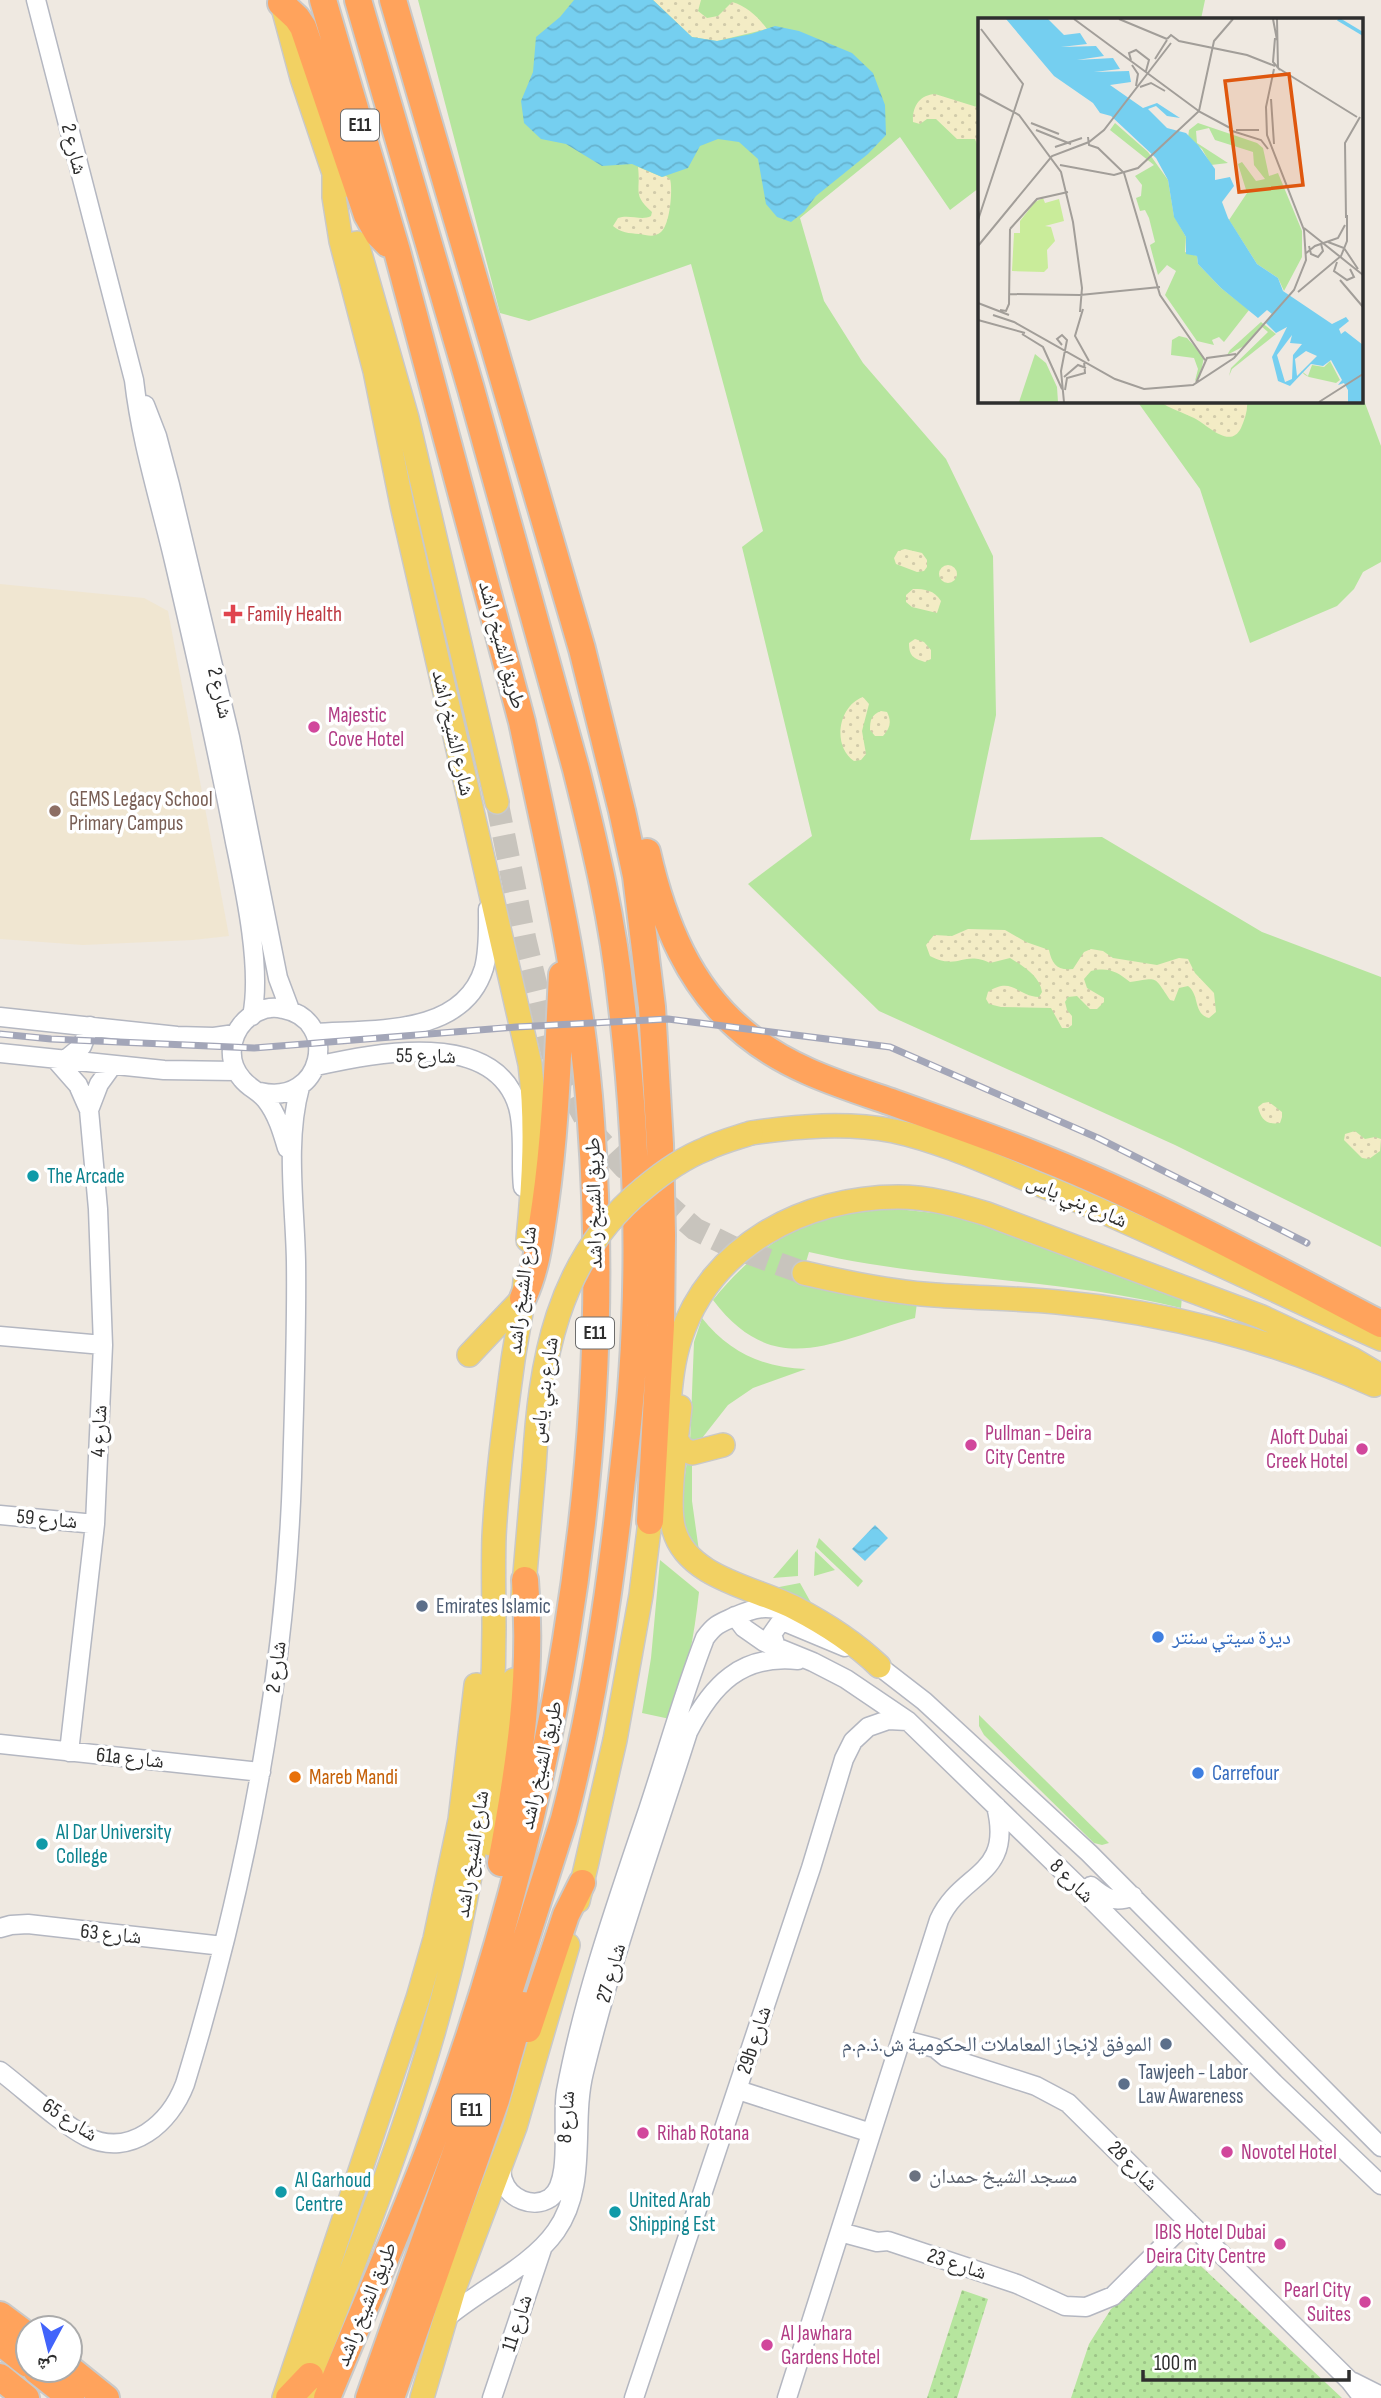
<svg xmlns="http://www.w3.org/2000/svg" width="1381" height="2398" viewBox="0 0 1381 2398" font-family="'Sofia Sans Condensed','Noto Naskh Arabic',sans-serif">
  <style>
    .education { fill: #f0e6d1 }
    .grass { fill: #b6e59e }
    .sand { fill: url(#sand-dots) }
    .park { fill: url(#park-dots) }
    .water { fill: url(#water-waves) }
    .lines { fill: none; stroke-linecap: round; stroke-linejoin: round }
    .major-tunnel { stroke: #c8c4bd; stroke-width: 23; stroke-dasharray: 23 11; stroke-linecap: butt }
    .minor-casing { stroke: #b4b7c1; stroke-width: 21 }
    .major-casing { stroke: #c9c9c9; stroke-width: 26 }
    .highway-casing { stroke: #c9c9c9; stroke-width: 30 }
    .minor { stroke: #fff; stroke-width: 18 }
    .major { stroke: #f2d163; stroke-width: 23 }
    .highway { stroke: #ffa35c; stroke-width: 26 }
    .rail-casing { stroke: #a3a6b8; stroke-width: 7 }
    .rail { stroke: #fff; stroke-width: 4.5; stroke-dasharray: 13; stroke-linecap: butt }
    .major-bridge-casing { stroke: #c9c9c9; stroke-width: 26; stroke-linecap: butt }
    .major-bridge { stroke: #f2d163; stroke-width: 23 }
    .health-dot { fill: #e0444e; stroke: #fff; stroke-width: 2.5 }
    .hotel-dot { fill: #d1479c; stroke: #fff; stroke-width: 2.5 }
    .education-dot { fill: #8d6e63; stroke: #fff; stroke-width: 2.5 }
    .culture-dot { fill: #0f9aa8; stroke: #fff; stroke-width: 2.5 }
    .service-dot { fill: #5c6f8a; stroke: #fff; stroke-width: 2.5 }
    .shop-dot { fill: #3f7fe0; stroke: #fff; stroke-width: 2.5 }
    .food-dot { fill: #e8710a; stroke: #fff; stroke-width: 2.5 }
    .worship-dot { fill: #6b7280; stroke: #fff; stroke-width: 2.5 }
    .labels { text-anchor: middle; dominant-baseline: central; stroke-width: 7; stroke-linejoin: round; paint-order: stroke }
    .shield { fill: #fff; stroke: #6d6d6d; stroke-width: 2 }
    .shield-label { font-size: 19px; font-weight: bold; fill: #2e2e2e }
    .street-label { font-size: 21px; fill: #2e2e2e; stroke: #fff }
    .health-label { font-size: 21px; fill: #be3a42; stroke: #fff; text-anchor: start }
    .hotel-label { font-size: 21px; fill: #b23c85; stroke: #fff; text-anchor: start }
    .education-label { font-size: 21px; fill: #785e54; stroke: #fff; text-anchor: start }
    .culture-label { font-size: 21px; fill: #0d838f; stroke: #fff; text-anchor: start }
    .service-label { font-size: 21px; fill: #4e5e75; stroke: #fff; text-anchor: start }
    .shop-label { font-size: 21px; fill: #366cbe; stroke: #fff; text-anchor: start }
    .food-label { font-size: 21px; fill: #c56008; stroke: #fff; text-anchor: start }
    .worship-label { font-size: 21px; fill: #5b616d; stroke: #fff; text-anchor: start }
    .inset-river { fill: none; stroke: #75cff0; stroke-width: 3.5 }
    .inset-road { fill: none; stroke: #a29e99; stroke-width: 2 }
    .view { fill: #df570e; fill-opacity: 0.15; stroke: #df570e; stroke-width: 3.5 }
    .inset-edge { fill: none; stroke: #2e2e2e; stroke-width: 3.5 }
  </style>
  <defs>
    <pattern id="sand-dots" width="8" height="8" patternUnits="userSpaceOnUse" patternTransform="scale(1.75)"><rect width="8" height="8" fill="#f3ecc5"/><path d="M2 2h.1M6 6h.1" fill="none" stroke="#d1cbaa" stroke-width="1.8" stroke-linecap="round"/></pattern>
    <pattern id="park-dots" width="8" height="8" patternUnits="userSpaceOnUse" patternTransform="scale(1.75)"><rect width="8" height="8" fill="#b6e59e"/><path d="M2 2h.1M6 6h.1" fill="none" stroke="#9dc588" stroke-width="1.8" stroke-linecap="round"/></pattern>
    <pattern id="water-waves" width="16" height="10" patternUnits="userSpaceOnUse" patternTransform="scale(1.75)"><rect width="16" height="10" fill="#75cff0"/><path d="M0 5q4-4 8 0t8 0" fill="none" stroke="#66b2ce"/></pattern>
  </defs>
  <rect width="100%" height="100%" fill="#efe9e1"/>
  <path class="education" d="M0 584 144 598 168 611 229 936 193 940 83 945 0 939Z"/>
  <path class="grass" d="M418 0H1205L1201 19H980V190L979 188 950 210 900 137 800 218 824 301 863 363 946 459 993 556 996 715 970 840 1102 837 1262 932 1381 977V1247L1175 1145 879 1011 748 884 812 836 742 547 763 531 691 264 529 321 500 313Z
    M1362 395 1381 446V562L1363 572 1354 589 1337 606 1250 643 1200 489 1137 401H1362Z
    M898 1209 943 1214 991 1226 1182 1296 1181 1308C1059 1277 932 1281 809 1252L801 1279 917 1303 915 1318C835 1340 775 1382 713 1300 750 1254 795 1220 854 1211 868 1209 884 1209 898 1209Z
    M702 1318C729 1352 763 1368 806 1369L753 1388 728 1405 699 1442 690 1443 694 1342Z
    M687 1460 692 1464V1501L699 1551C673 1530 684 1489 687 1460Z
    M819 1538 863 1581 858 1587 816 1547Z
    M798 1549V1576L773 1578Z
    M815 1551 835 1570 814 1576Z
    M660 1560 699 1592C694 1637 687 1677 670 1719L642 1713 651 1658Z
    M800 1583 814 1608 774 1588Z
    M979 1715 1109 1843 1102 1845 1094 1843 984 1735 979 1726Z"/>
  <path class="sand" d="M653 0H701L698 11 707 18 718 16 732 2C747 6 758 17 767 29L717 41 692 37Z
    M935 94 980 108V161V152L975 139H957L936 119H927L920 124 913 122C912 106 920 95 935 94Z
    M638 167 662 177 666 176 670 179C673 189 670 225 661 232 654 238 647 235 639 234 629 233 621 233 613 226L618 218C629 214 642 221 651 216L652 212C632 194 641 192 638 167Z
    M1159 401H1247C1248 410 1245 419 1241 428 1230 450 1208 425 1194 418 1182 412 1170 409 1159 401Z
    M905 549 922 553 927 560V567L924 571 917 572 896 564 894 558 898 551Z
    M939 574a9 9 0 1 1 18 0a9 9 0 1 1-18 0Z
    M913 589C925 589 934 590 941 601L937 613 912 607 906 602V595Z
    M915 639 924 642 931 650V659L925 662C913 658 909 656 909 643Z
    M863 697 869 704 862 731 866 754 861 760 854 761C832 746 838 706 863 697Z
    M881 711 887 712C892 722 890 728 883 736H875L870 730C870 720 871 715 881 711Z
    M968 929 1005 930 1026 942 1049 950C1052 964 1057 971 1073 969L1084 952 1091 949 1103 951 1113 958 1157 965 1179 958 1188 959 1195 973 1214 993 1216 1012 1209 1018C1193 1014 1200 995 1188 986L1179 988 1174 1001 1170 1000C1153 975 1159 978 1130 982 1117 972 1109 967 1091 971L1084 979 1087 988 1104 998V1002L1097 1009H1090L1077 996 1068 997 1065 1002 1067 1010 1072 1016V1025L1068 1028H1062L1051 1008 1001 1007 989 1004 986 999 988 992C1012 976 1017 996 1039 997L1042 992C1040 976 1023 966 1010 958L990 963C963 950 959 971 930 956L926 945 934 935 952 936Z
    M1269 1102 1282 1112V1117L1280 1123C1267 1125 1261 1120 1258 1107L1263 1103Z
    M1355 1131 1365 1139 1375 1137 1381 1139 1380 1151 1369 1159 1362 1158 1344 1140 1345 1134Z"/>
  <path class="park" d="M1170 2251 1188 2254 1342 2398H1071L1089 2344 1111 2309Z
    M962 2290 988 2299 957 2398H927Z"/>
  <path class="water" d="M574 0H653L692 37 717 41 751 34 775 26 799 31 852 53 873 73 885 105 886 135 868 154 816 196 804 212 791 222 777 217 766 204 758 159 739 142 718 139 700 146 688 168 662 177 632 164 602 166 566 144 541 139 524 123 521 101 533 72 536 37 560 17Z
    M875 1525 888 1538 865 1561 852 1549Z"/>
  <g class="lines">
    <path class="major-tunnel" d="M497 802 525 940 554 1060 593 1133 624 1167 695 1229 732 1247 804 1273"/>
    <defs>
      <path id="minor" d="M36 0 134 380C141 442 160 501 174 561 196 655 217 748 235 842 245 890 262 969 252 1016
        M145 405 157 436 170 485 230 737 278 978 290 1010
        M0 1017 177 1036 214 1037 235 1034
        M315 1033C372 1029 463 1037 484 968 489 949 488 928 488 909
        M0 1053 164 1070 236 1071
        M56 1060 78 1085 89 1110 98 1209 103 1345 95 1524 69 1752
        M65 1060 82 1046 90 1026
        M316 1066C375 1053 495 1028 518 1107 525 1133 520 1161 523 1187
        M260 1092C323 1107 341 1020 283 1009 275 1007 265 1008 257 1012 232 1025 223 1057 242 1079 249 1088 259 1091 266 1100 277 1114 282 1131 287 1148
        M89 1110 99 1084 112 1066
        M0 1336 103 1345
        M0 1515 95 1524
        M735 1616 744 1628 764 1642 813 1662 846 1679 908 1721 1077 1885 1274 2083 1381 2185
        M776 1647 772 1634 779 1624 785 1622 845 1647
        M871 1660 924 1701 1089 1853 1381 2147
        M0 1744 261 1772
        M1091 1886C1105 1898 1115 1904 1133 1896
        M0 1928 11 1925 28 1924 223 1946
        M901 2039 935 2048 946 2057 1036 2086 1068 2103 1350 2381 1363 2398
        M0 2071C25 2090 60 2123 87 2137 131 2158 170 2123 185 2084 245 1887 285 1684 292 1477 294 1405 297 1333 296 1261 295 1206 285 1141 300 1087
        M738 2090 871 2133
        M501 2164C502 2169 501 2175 503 2180 509 2199 533 2209 550 2198 573 2182 561 2119 566 2091 584 1995 617 1902 648 1810 667 1753 683 1694 705 1638 716 1623 721 1623 736 1616 754 1608 767 1605 786 1612
        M840 2232 877 2242 888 2241 1017 2284 1065 2306 1086 2307 1113 2296 1188 2221
        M444 2320C478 2290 530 2268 556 2231 589 2184 571 2125 584 2072 612 1957 652 1845 688 1732 712 1685 741 1654 798 1660
        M1353 2382 1381 2396
        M492 2398 542 2249
        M634 2398 811 1868 844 1759 853 1741 868 1727 888 1720 908 1721
        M787 2398 939 1920C961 1871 1014 1877 996 1806"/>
      <path id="major" d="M281 0 302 78 339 188
        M334 174V197L341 241 375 371 402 505 530 1064C537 1123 534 1180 528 1240
        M357 243 407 418 497 802
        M751 1133C799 1126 846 1122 894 1131 945 1142 994 1166 1043 1186 1157 1233 1268 1288 1381 1339
        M804 1273C847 1283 890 1292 935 1295 975 1298 1016 1298 1057 1302 1165 1312 1275 1340 1374 1385
        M469 1355 523 1298
        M680 1407C677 1438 666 1503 674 1530 687 1578 756 1588 795 1608 826 1624 854 1642 879 1666
        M667 1424C670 1396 671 1366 680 1339 710 1246 804 1197 898 1197 929 1197 958 1205 987 1214L1262 1317 1352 1359 1381 1376
        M677 1441 683 1449 692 1453 723 1445
        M523 1597 534 1468
        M491 1844 504 1766 514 1680
        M578 1901 615 1740 641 1595 650 1521 657 1507
        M304 2392C366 2232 432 2072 465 1902 483 1813 494 1720 494 1629 494 1598 493 1568 494 1537 497 1478 505 1419 513 1360 517 1334 523 1307 525 1281
        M284 2398 418 1998 435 1939 460 1820 476 1685
        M422 2398 454 2289 515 2127 568 1945"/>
      <path id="highway" d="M323 0 397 251 522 722C550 854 582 987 591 1122 616 1465 552 1821 432 2142 400 2228 362 2313 327 2398
        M358 0 471 389 576 769C595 845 613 921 621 999 636 1124 641 1252 632 1377 629 1423 623 1469 618 1515 606 1618 590 1719 564 1819L478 2090 369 2398
        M393 0 582 649 622 811 636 876 652 1007 660 1144 662 1235 661 1325 650 1521
        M281 3 297 18 303 27 367 215 378 234 388 244
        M647 852C663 922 689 988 746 1034 790 1070 842 1085 894 1103 944 1121 994 1138 1043 1158 1160 1205 1270 1266 1381 1324
        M523 1298C537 1268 540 1237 545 1205 556 1128 558 1051 562 975
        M501 1863C519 1769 533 1675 525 1580
        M528 2029 566 1915 582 1883
        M0 2315 28 2336
        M0 2342 28 2364
        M70 2369 106 2398
        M36 2370 71 2398
        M0 2377 26 2398
        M289 2398 310 2376
        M391 2398 496 2100 523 2005"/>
    </defs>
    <use href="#minor" class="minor-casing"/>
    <use href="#major" class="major-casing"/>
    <use href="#highway" class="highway-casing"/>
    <use href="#minor" class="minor"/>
    <use href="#major" class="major"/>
    <use href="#highway" class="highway"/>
    <defs>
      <path id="rail" d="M0 1034 51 1039 254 1048 516 1027 668 1019 890 1047 1098 1138 1307 1243"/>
    </defs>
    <use href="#rail" class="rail-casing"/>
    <use href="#rail" class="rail"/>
    <defs>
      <path id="major-bridge" d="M534 1468C540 1362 556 1260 643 1189 662 1173 683 1158 706 1149 720 1142 736 1138 751 1133"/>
    </defs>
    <use href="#major-bridge" class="major-bridge-casing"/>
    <use href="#major-bridge" class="major-bridge"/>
  </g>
  <path class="health-dot" d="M229.5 603.5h7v7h7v7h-7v7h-7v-7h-7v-7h7z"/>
  <g class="hotel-dot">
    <circle cx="314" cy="727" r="7"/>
    <circle cx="971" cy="1445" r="7"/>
    <circle cx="1362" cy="1449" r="7"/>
    <circle cx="643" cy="2133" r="7"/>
    <circle cx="1227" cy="2152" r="7"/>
    <circle cx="1280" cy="2244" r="7"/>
    <circle cx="1365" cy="2302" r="7"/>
    <circle cx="767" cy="2345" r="7"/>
  </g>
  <circle class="education-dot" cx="55" cy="811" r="7"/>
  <g class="culture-dot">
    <circle cx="33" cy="1176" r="7"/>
    <circle cx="42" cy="1844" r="7"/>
    <circle cx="281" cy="2192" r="7"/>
    <circle cx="615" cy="2212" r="7"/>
  </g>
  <g class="service-dot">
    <circle cx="422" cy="1606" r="7"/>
    <circle cx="1166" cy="2044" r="7"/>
    <circle cx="1124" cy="2084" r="7"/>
  </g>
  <g class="shop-dot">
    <circle cx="1158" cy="1637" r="7"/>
    <circle cx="1198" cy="1773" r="7"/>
  </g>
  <circle class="food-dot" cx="295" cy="1777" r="7"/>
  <circle class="worship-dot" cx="915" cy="2176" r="7"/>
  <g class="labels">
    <g class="shield">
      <rect x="341" y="109.5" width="38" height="31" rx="5"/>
      <rect x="576" y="1317.5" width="38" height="31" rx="5"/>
      <rect x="452" y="2094.5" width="38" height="31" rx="5"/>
    </g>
    <g class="shield-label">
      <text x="360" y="125">E11</text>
      <text x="595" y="1333">E11</text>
      <text x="471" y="2110">E11</text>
    </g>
    <g class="street-label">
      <text transform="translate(74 149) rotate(76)">شارع 2</text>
      <text transform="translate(502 645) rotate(75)">طريق الشيخ راشد</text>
      <text transform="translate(220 693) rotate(77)">شارع 2</text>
      <text transform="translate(453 733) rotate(77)">شارع الشيخ راشد</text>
      <text transform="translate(426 1056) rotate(1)">شارع 55</text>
      <text transform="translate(1077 1201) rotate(23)">شارع بني ياس</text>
      <text transform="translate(594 1203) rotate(-91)">طريق الشيخ راشد</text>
      <text transform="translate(522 1290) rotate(-83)">شارع الشيخ راشد</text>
      <text transform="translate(544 1390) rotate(-82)">شارع بني ياس</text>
      <text transform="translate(99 1431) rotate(-88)">شارع 4</text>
      <text transform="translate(47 1519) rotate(5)">شارع 59</text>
      <text transform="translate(276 1667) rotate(-83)">شارع 2</text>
      <text transform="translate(130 1758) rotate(6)">61a شارع</text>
      <text transform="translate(541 1765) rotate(-77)">طريق الشيخ راشد</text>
      <text transform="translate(472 1854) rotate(-81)">شارع الشيخ راشد</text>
      <text transform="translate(1072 1881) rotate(45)">شارع 8</text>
      <text transform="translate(111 1934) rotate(6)">شارع 63</text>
      <text transform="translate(611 1973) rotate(-74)">شارع 27</text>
      <text transform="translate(754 2040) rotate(-72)">29b شارع</text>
      <text transform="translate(566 2117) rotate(-86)">شارع 8</text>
      <text transform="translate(70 2120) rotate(33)">شارع 65</text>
      <text transform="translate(1133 2166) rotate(45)">شارع 28</text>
      <text transform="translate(957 2264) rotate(18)">شارع 23</text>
      <text transform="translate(366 2304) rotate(-68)">طريق الشيخ راشد</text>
      <text transform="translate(517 2323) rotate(-72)">شارع 11</text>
    </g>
    <g class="health-label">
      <text x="247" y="614">Family Health</text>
    </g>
    <g class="hotel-label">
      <text x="328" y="715">Majestic<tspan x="328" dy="24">Cove Hotel</tspan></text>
      <text x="985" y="1433">Pullman - Deira<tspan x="985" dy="24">City Centre</tspan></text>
      <text x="1348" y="1437" text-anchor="end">Aloft Dubai<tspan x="1348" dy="24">Creek Hotel</tspan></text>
      <text x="657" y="2133">Rihab Rotana</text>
      <text x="1241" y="2152">Novotel Hotel</text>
      <text x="1266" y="2232" text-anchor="end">IBIS Hotel Dubai<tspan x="1266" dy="24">Deira City Centre</tspan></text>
      <text x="1351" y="2290" text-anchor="end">Pearl City<tspan x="1351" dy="24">Suites</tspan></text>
      <text x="781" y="2333">Al Jawhara<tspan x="781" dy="24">Gardens Hotel</tspan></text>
    </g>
    <g class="education-label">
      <text x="69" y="799">GEMS Legacy School<tspan x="69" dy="24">Primary Campus</tspan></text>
    </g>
    <g class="culture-label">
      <text x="47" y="1176">The Arcade</text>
      <text x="56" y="1832">Al Dar University<tspan x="56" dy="24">College</tspan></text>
      <text x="295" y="2180">Al Garhoud<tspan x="295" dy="24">Centre</tspan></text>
      <text x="629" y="2200">United Arab<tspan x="629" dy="24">Shipping Est</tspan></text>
    </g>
    <g class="service-label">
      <text x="436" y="1606">Emirates Islamic</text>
      <text x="1152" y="2044" text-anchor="end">الموفق لإنجاز المعاملات الحكومية ش.ذ.م.م</text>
      <text x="1138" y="2072">Tawjeeh - Labor<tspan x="1138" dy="24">Law Awareness</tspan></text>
    </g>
    <g class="shop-label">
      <text x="1172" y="1637">ديرة سيتي سنتر</text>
      <text x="1212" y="1773">Carrefour</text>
    </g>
    <g class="food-label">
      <text x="309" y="1777">Mareb Mandi</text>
    </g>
    <g class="worship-label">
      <text x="929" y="2176">مسجد الشيخ حمدان</text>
    </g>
  </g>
  <g transform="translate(978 18)">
    <rect width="385" height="385" fill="#efe9e1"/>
    <path d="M220 105 279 125 285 130 291 158 300 155 324 213V239L306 273 300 260 279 246 251 202 269 175 260 146 264 144 278 163 287 161 276 147 275 134 237 122 231 110 218 113 219 125 250 145 233 147 224 131 210 120 211 112ZM283 304 298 316 254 351 251 358 253 350 290 314 283 308 268 327 249 337 252 332ZM201 318 209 320 226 339 222 359 217 363 220 351 216 340 193 337 194 322ZM57 336 68 345 79 369 80 384H41ZM352 343 362 362 358 365 331 359 327 357 322 352 330 358 334 347 346 349Z" fill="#b6e59e"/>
    <path d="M137 105 170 134 190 162 196 198 208 219 207 234 219 238 220 246 243 270 271 292 246 324 241 319 234 322 236 327 219 323 187 277 198 253 189 247 180 257 172 227 177 224 171 200 167 192 162 193 158 180 163 178 164 167 157 158 176 147 132 112Z" fill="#b6e59e"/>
    <path d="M65 180 67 185 81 181 86 203 67 208 73 209 77 223 69 232 70 250 66 254 34 253 36 215H42V203L57 184Z" fill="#c9ec9a"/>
    <path d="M28 1H70L86 17 102 15 109 26 83 29 118 28 126 38 99 42 135 40 142 51 116 54 151 53 153 64 132 67 165 90 179 85 202 100 189 98 178 88 170 91 189 110 208 115 220 127 237 151V162L252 159 256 168 244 184 250 200 279 246 300 260 305 273 354 306 368 299 371 303 361 311 363 316 367 313 385 327V384H370V372L366 365 360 367 364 362 353 342 345 348 333 346 312 368 300 363 294 339 309 309 298 315 287 304 294 296 289 292 280 300 243 270 220 246 219 238 208 236V219L196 199 190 162 178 140 133 98 122 95 115 85 76 58ZM314 317 312 325 324 326 315 337 314 361 307 364 299 337ZM328 333 339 338 319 358 317 341Z" fill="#75cff0" fill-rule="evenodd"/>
    <path class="inset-river" d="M360 1 385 16"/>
    <path class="inset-road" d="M96 1 222 94 254 111M141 1 189 21M295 1 299 22M299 1 300 50M297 20 295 44 302 52M189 21 193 17 201 23 269 37 297 48M177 41 189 22M153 42 151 35 158 32 171 42 168 53M154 47 160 56 158 68M300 50 379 99M162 69 173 65 187 73M0 75 41 97 83 154 95 204 104 270 102 294M293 81 296 126M53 105 81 116M58 112 93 126M251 112 283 122 290 131M258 112H281M110 119 111 127 120 130 146 155 182 277 227 342M77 129 104 120M82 147 136 157 160 150 221 93 236 23 255 1M368 200 367 125 382 99M0 202 45 66 3 11M326 210 385 257M32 211 59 181 90 174M350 224 366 230 380 251M0 228 74 138 111 124 126 112 193 25M331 228 333 236 340 239 345 233 343 226M327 236 337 228 360 220 367 207M359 244 356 253 369 262 376 259 372 251M362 262 385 289M320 274 363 238 369 223V197M31 276 102 277 182 269M0 285 31 297M105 291 97 318 111 343M22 292 28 293 31 286 32 211M15 297 36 304 137 361 166 371 215 367 256 340 316 272 328 242 326 212 289 117 288 89 296 51M0 302 47 315M44 316 65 329 84 371M84 327 79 321 84 317 89 322 83 353 86 384M86 359 100 347 108 350M218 365 229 340 258 336M87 372 89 360 107 355 106 343M341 384 385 356"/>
    <path class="view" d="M311 56 325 167 261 174 247 63Z"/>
    <rect width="385" height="385" class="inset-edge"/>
  </g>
  <g transform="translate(49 2349) rotate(187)"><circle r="33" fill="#ffffff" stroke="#ababab" stroke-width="2"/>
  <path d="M0-5L12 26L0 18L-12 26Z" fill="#4264fb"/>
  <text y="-10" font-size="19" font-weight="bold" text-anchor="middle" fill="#2e2e2e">ش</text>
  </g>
  <path d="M1143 2370v10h206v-10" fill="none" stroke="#2e2e2e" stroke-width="3.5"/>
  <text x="1154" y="2370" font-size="21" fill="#2e2e2e" stroke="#ffffff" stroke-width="5" paint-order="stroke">100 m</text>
</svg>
